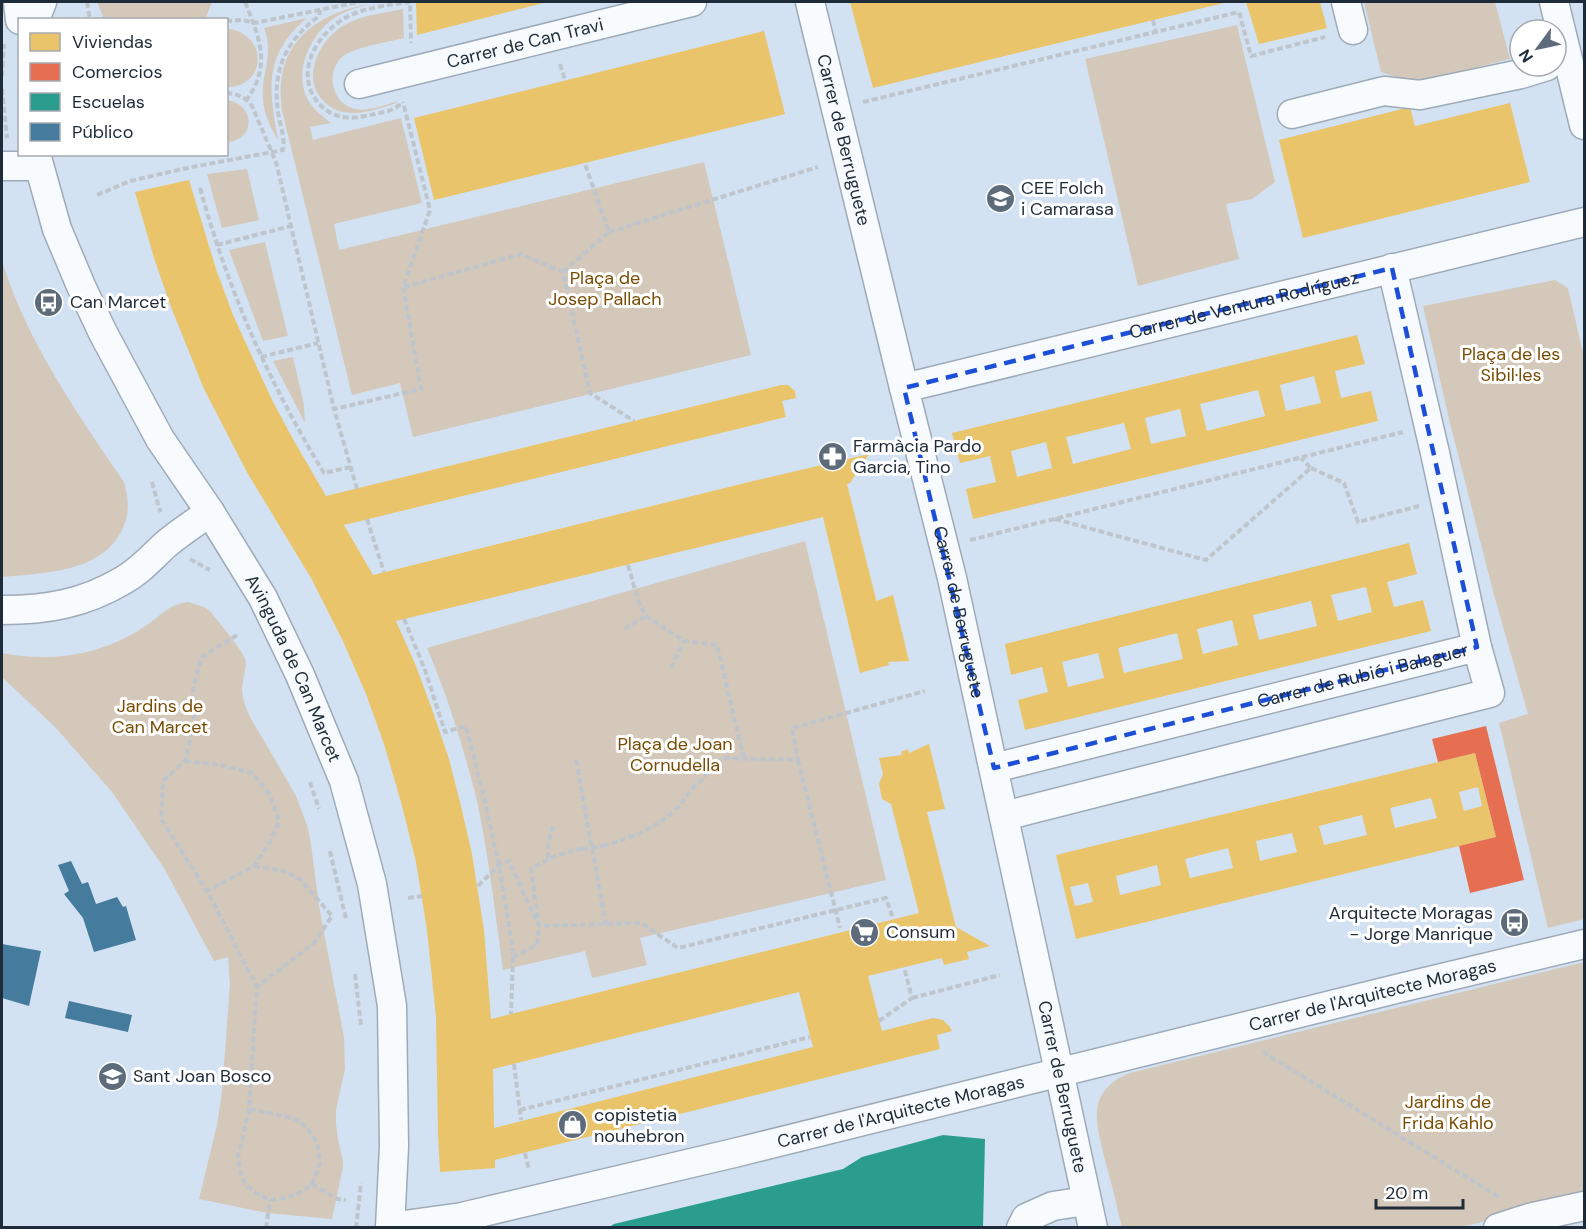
<svg xmlns="http://www.w3.org/2000/svg" width="1586" height="1229" viewBox="0 0 1586 1229" font-family="'DM Sans',sans-serif">
  <style>
    .green { fill: #d4c8bb }
    .homes { fill: #e9c46a; fill-rule: evenodd }
    .shops { fill: #e76f51 }
    .schools { fill: #2a9d8f }
    .public { fill: #457b9d }
    .lines { fill: none; stroke-linecap: round; stroke-linejoin: round }
    .minor-casing { stroke: #9eaab8; stroke-width: 31 }
    .path { stroke: #bfc5cc; stroke-width: 4; stroke-dasharray: 6 3; stroke-linecap: butt }
    .minor { stroke: #f8fbfd; stroke-width: 28 }
    .path-bridge { stroke: #bfc5cc; stroke-width: 4; stroke-dasharray: 6 3; stroke-linecap: butt }
    .marked { fill: none; stroke: #1d4ed8; stroke-width: 4.5; stroke-dasharray: 12 8; stroke-linejoin: round }
    .labels { text-anchor: middle; dominant-baseline: central; stroke-width: 6; stroke-linejoin: round; paint-order: stroke }
    .street-label { font-size: 18px; fill: #1e2b39; stroke: #fff }
    .poi-label { font-size: 18px; fill: #1e2b39; stroke: #fff; text-anchor: start }
    .park-label { font-size: 18px; fill: #794c03; stroke: #fff }
  </style>
  <rect width="100%" height="100%" fill="#d3e2f2"/>
  <path class="green" d="M97 2H212L205 20 104 19Z
    M1364 2H1495L1510 59 1413 83 1381 72Z
    M370 4C359 7 348 10 339 15 312 31 292 70 308 100 314 110 322 116 331 123L310 127 313 140 401 118 422 203 334 224 339 250 704 162 751 355 413 437 400 383 352 395 282 111C281 101 280 92 281 82 286 34 326 11 370 4Z
    M403 9 404 38C389 42 353 47 342 57 325 73 332 104 355 109 368 112 384 105 396 102L397 103C380 108 360 116 343 112 334 110 326 105 320 97 302 73 322 37 346 24 363 15 384 13 403 9Z
    M307 18C263 55 269 89 278 140 267 123 261 105 263 85 266 64 272 49 264 28Z
    M1237 25 1275 182 1252 199 1226 204 1239 259 1138 286 1085 59Z
    M230 29C269 36 266 87 227 87V30Z
    M226 100C256 103 256 141 227 142Z
    M247 169 259 220 222 228 207 174Z
    M265 242 288 336 263 341 229 250Z
    M2 261C27 342 77 413 124 482 129 499 130 516 121 532 99 573 43 573 2 577Z
    M1555 280 1568 288 1584 357V919L1548 928 1499 723 1528 714 1494 595 1450 423 1423 306Z
    M293 357 304 405 305 423 273 361Z
    M805 541 886 880 640 938 647 965 592 978 585 951 503 970C495 914 489 857 477 801 464 749 448 697 427 648Z
    M188 602 204 607 211 612C219 623 244 651 246 662 246 669 244 674 243 681 240 694 245 705 250 717L287 780 296 796 308 828 311 844 319 906 344 1037 345 1069 336 1110V1124L338 1139 343 1161V1167L332 1219 267 1213 199 1199 217 1125 222 1092 230 984 228 957 214 961 164 868 112 792 56 728 2 677V653C51 663 102 655 144 627 161 616 167 605 188 602Z
    M1584 962V1197L1461 1227 1122 1228C1117 1206 1112 1185 1106 1164 1097 1126 1083 1092 1130 1073Z"/>
  <path class="homes" d="M416 2H547L417 35Z
    M850 2H1228L873 88Z
    M1246 2H1320L1327 28 1259 44Z
    M764 31 785 114 434 200 414 118Z
    M1510 103 1530 182 1303 238 1279 140 1410 107 1415 126Z
    M189 180 216 269 233 315 272 400 294 441 326 496 781 385H788L795 391 796 398 782 401 786 417 344 525 373 575 749 482 869 454 850 483 847 484 876 599V601L893 595 909 661 888 662 889 665 860 673 823 517 396 621 416 666 433 712 449 759 461 806 472 854 484 930 491 1019 919 913 891 804 882 799 879 784 883 774 879 758 902 755 901 752 908 749 909 753 929 744 945 809 927 812 956 927 990 946 967 952 969 959 944 965 942 958 868 976 882 1031 933 1018 943 1020 950 1027 952 1031 937 1035 940 1049 495 1160V1168L440 1172 438 1135 436 1017 427 930 416 862 401 802 384 744 366 694 342 639 311 578 248 474 204 389 171 307 154 258 135 192ZM799 992 813 1047 494 1128 493 1069Z
    M1357 335 1365 364 1335 371 1341 398 1371 391 1378 421 973 519 966 489 996 482 990 456 960 463 952 433ZM1314 376 1321 403 1286 411 1280 385ZM1258 390 1265 416 1207 431 1200 404ZM1180 409 1186 436 1151 444 1145 418ZM1124 423 1131 449 1073 464 1066 437ZM1046 442 1052 468 1017 477 1011 451Z
    M1409 543 1417 574 1387 582 1394 607 1423 600 1431 631 1025 730 1018 700 1048 692 1042 667 1011 675 1005 644ZM1366 587 1372 612 1338 621 1331 595ZM1311 601 1317 626 1259 640 1253 615ZM1232 620 1238 645 1203 654 1197 629ZM1177 633 1183 659 1124 673 1118 648ZM1098 653 1104 678 1068 687 1062 662Z
    M1475 753 1496 837 1076 939 1056 855ZM1478 787 1482 806 1464 811 1459 792ZM1431 798 1437 818 1395 828 1390 808ZM1362 815 1367 835 1324 845 1319 826ZM1292 833 1297 852 1260 861 1256 841ZM1228 848 1233 868 1190 878 1185 859ZM1157 865 1161 885 1120 895 1116 876ZM1088 883 1093 902 1075 906 1070 887Z"/>
  <path class="shops" d="M1486 726 1524 880 1470 893 1459 846 1496 837 1475 753 1438 762 1432 739Z"/>
  <path class="schools" d="M943 1135 985 1139 983 1228H608L614 1224 843 1169 862 1157Z"/>
  <path class="public" d="M71 861 82 884 88 882 96 904 117 897 123 907 126 906 136 940 94 952 83 918 64 894 69 891 58 865Z
    M2 944 41 951 29 1006 2 998Z
    M69 1001 132 1015 128 1032 65 1018Z"/>
  <g class="lines">
    <defs>
      <g id="minor">
        <path d="M18 2 20 20"/>
        <path id="s1" d="M810 2 904 388 952 578 1093 1228"/>
        <path d="M1346 2 1353 30"/>
        <path d="M1554 2 1584 125"/>
        <path d="M35 20 42 2"/>
        <path id="s2" d="M359 84 692 2"/>
        <path d="M1292 114 1384 91 1420 95 1521 74 1547 66"/>
        <path id="s3" d="M36 154 57 229 81 286 103 333 160 439 210 512 263 598 300 675 344 781 372 884 392 1006 394 1146 390 1228"/>
        <path d="M2 166H38"/>
        <path id="s4" d="M904 388 1584 222"/>
        <path d="M2 610C46 610 83 604 122 581 139 572 151 558 165 545 179 533 195 523 210 512"/>
        <path id="s5" d="M994 768 1477 647"/>
        <path d="M1004 816 1490 693 1477 647 1435 453 1392 268"/>
        <path id="s6" d="M390 1227 462 1217 734 1153 1400 988 1584 944"/>
        <path d="M1021 1228 1026 1218 1053 1206 1086 1201"/>
        <path d="M1498 1228 1529 1218 1584 1206"/>
      </g>
    </defs>
    <use href="#minor" class="minor-casing"/>
    <path class="path" d="M87 2 90 20
      M245 2C259 37 272 65 247 99
      M1153 20 1156 32
      M226 21 243 20 254 23 359 2
      M560 64 565 80
      M2 76 4 44
      M2 89 7 138
      M226 93C238 94 245 97 252 106L276 162 334 409
      M863 102 1239 12 1251 56 1325 37
      M400 104C394 111 384 112 375 114 365 116 354 119 343 117 331 115 321 108 314 97 296 67 320 31 347 17 366 7 389 5 410 2L411 43
      M200 188C228 290 269 383 324 473L350 467
      M97 195 130 181 187 168 283 150C285 139 281 128 279 118 271 74 283 43 319 16L320 10
      M609 232 818 167
      M217 245 291 226
      M563 272 609 232 585 164
      M404 287 521 254 563 272 590 393 634 421
      M261 357 318 343
      M1311 468 1344 483 1358 522 1419 506
      M152 482 159 508 161 512
      M357 489 334 409 421 389 403 287 430 210 403 102
      M367 519 384 572
      M1055 519 1206 560 1311 468 1301 458
      M970 540 1403 432
      M190 559 210 570
      M628 565 638 600 646 616 684 641 717 645 744 759
      M404 619 425 670 445 732 466 726 483 794 499 865 512 943 513 957 511 1014
      M625 629 646 616
      M237 635 202 657 193 688 194 726 185 761 163 781 161 819 207 891 257 987 249 1109 238 1157 241 1175 245 1184 256 1193 270 1200 285 1198 301 1192 312 1184 320 1164 319 1153 317 1143 311 1133 304 1125 295 1119 284 1116 249 1109
      M671 668 684 641
      M576 760 606 925
      M798 760 840 928
      M185 761 220 765 252 773 270 795 279 821 270 842 254 866 207 891
      M310 782 319 809
      M603 846C631 838 657 828 678 807 684 800 689 792 696 785 705 776 714 768 722 758L798 760 792 728 925 691
      M330 851 346 919
      M548 858V844L553 826
      M254 866 284 871 300 879 332 916 314 943 257 987
      M478 886 499 865 509 861 539 926 641 923 678 948 886 898 893 919
      M408 898 422 896
      M513 957 537 945 539 926 531 869C549 858 561 853 582 849
      M355 974 361 1026
      M912 998 1000 975
      M879 1021 912 998 904 967
      M1263 1052 1499 1197
      M514 1064 521 1120
      M520 1110 810 1037
      M525 1153 529 1170
      M312 1184 337 1199 346 1200
      M266 1228 270 1200
      M356 1228 361 1183"/>
    <use href="#minor" class="minor"/>
    <path class="path-bridge" d="M582 849 603 846"/>
  </g>
  <path class="marked" d="M1392 268 1477 647 994 768 904 388Z"/>
  <defs>
    <symbol id="school-disc" viewBox="-11 -11 22 22"><circle r="9.5" fill="#5d6b7a" stroke="#fff"/><path d="M0-5L7-2L0 1L-7-2ZM-4 1L0 2.5L4 1V4Q0 6-4 4Z" fill="#fff"/></symbol>
    <symbol id="bus-disc" viewBox="-11 -11 22 22"><circle r="9.5" fill="#5d6b7a" stroke="#fff"/><path d="M-5-6H5V4H4V6H2V4H-2V6H-4V4H-5ZM-3.5-4V0h7V-4ZM-3.5 1.2v1.5H-2V1.2ZM2 1.2v1.5H3.5V1.2Z" fill="#fff"/></symbol>
    <symbol id="pharmacy-disc" viewBox="-11 -11 22 22"><circle r="9.5" fill="#5d6b7a" stroke="#fff"/><path d="M-2-6h4v4h4v4h-4v4h-4v-4h-4v-4h4Z" fill="#fff"/></symbol>
    <symbol id="supermarket-disc" viewBox="-11 -11 22 22"><circle r="9.5" fill="#5d6b7a" stroke="#fff"/><path d="M-6-5.5h2.5l.6 2H6L4.5 2H-2.5L-4.4-4H-6ZM-1.5 3.2a1.3 1.3 0 1 0 .1 0ZM3 3.2a1.3 1.3 0 1 0 .1 0Z" fill="#fff"/></symbol>
    <symbol id="shop-disc" viewBox="-11 -11 22 22"><circle r="9.5" fill="#5d6b7a" stroke="#fff"/><path d="M-5-2.5h2.3a2.7 3.5 0 0 1 5.4 0H5L5.5 6h-11ZM-1.5-2.5h3a1.5 2.3 0 0 0-3 0Z" fill="#fff"/></symbol>
  </defs>
  <g fill-rule="evenodd">
    <use href="#school-disc" x="984" y="182" width="33" height="33"/>
    <use href="#bus-disc" x="32" y="286" width="33" height="33"/>
    <use href="#pharmacy-disc" x="816" y="440" width="33" height="33"/>
    <use href="#bus-disc" x="1498" y="906" width="33" height="33"/>
    <use href="#supermarket-disc" x="848" y="916" width="33" height="33"/>
    <use href="#school-disc" x="96" y="1060" width="33" height="33"/>
    <use href="#shop-disc" x="556" y="1108" width="33" height="33"/>
  </g>
  <g class="labels">
    <g class="street-label">
      <text stroke="none"><textPath href="#s2" startOffset="171">Carrer de Can Travi</textPath></text>
      <text stroke="none"><textPath href="#s1" startOffset="142">Carrer de Berruguete</textPath></text>
      <text stroke="none"><textPath href="#s4" startOffset="350">Carrer de Ventura Rodríguez</textPath></text>
      <text stroke="none"><textPath href="#s1" startOffset="628">Carrer de Berruguete</textPath></text>
      <text stroke="none"><textPath href="#s3" startOffset="578">Avinguda de Can Marcet</textPath></text>
      <text stroke="none"><textPath href="#s5" startOffset="380">Carrer de Rubió i Balaguer</textPath></text>
      <text stroke="none"><textPath href="#s6" startOffset="1010">Carrer de l'Arquitecte Moragas</textPath></text>
      <text stroke="none"><textPath href="#s1" startOffset="1114">Carrer de Berruguete</textPath></text>
      <text stroke="none"><textPath href="#s6" startOffset="524">Carrer de l'Arquitecte Moragas</textPath></text>
    </g>
    <g class="poi-label">
      <text x="1021" y="188">CEE Folch<tspan x="1021" dy="21">i Camarasa</tspan></text>
      <text x="70" y="302">Can Marcet</text>
      <text x="853" y="446">Farmàcia Pardo<tspan x="853" dy="21">Garcia, Tino</tspan></text>
      <text x="1493" y="913" text-anchor="end">Arquitecte Moragas<tspan x="1493" dy="21">- Jorge Manrique</tspan></text>
      <text x="886" y="932">Consum</text>
      <text x="133" y="1076">Sant Joan Bosco</text>
      <text x="594" y="1115">copistetia<tspan x="594" dy="21">nouhebron</tspan></text>
    </g>
    <g class="park-label">
      <text x="605" y="278">Plaça de<tspan x="605" dy="21">Josep Pallach</tspan></text>
      <text x="1511" y="354">Plaça de les<tspan x="1511" dy="21">Sibil·les</tspan></text>
      <text x="160" y="706">Jardins de<tspan x="160" dy="21">Can Marcet</tspan></text>
      <text x="675" y="744">Plaça de Joan<tspan x="675" dy="21">Cornudella</tspan></text>
      <text x="1448" y="1102">Jardins de<tspan x="1448" dy="21">Frida Kahlo</tspan></text>
    </g>
  </g>
  <rect width="1586" height="1229" fill="none" stroke="#1e2b39" stroke-width="6"/>
  <rect x="18" y="18" width="210" height="138" fill="#ffffff" stroke="#a5aab0" stroke-width="1.5"/>
  <rect x="30" y="33" width="30" height="18" fill="#e9c46a" stroke="#a5aab0" stroke-width="1.5"/>
  <text x="72" y="48" font-size="18" fill="#1e2b39">Viviendas</text>
  <rect x="30" y="63" width="30" height="18" fill="#e76f51" stroke="#a5aab0" stroke-width="1.5"/>
  <text x="72" y="78" font-size="18" fill="#1e2b39">Comercios</text>
  <rect x="30" y="93" width="30" height="18" fill="#2a9d8f" stroke="#a5aab0" stroke-width="1.5"/>
  <text x="72" y="108" font-size="18" fill="#1e2b39">Escuelas</text>
  <rect x="30" y="123" width="30" height="18" fill="#457b9d" stroke="#a5aab0" stroke-width="1.5"/>
  <text x="72" y="138" font-size="18" fill="#1e2b39">Público</text>
  <g transform="translate(1538 48) rotate(237)"><circle r="28" fill="#ffffff" stroke="#a5aab0" stroke-width="1.5"/>
  <path d="M0-4.5L10 22L0 15L-10 22Z" fill="#5d6b7a"/>
  <text y="-9" font-size="16" font-weight="bold" text-anchor="middle" fill="#1e2b39">N</text>
  </g>
  <path d="M1376 1199v9h87v-9" fill="none" stroke="#1e2b39" stroke-width="3"/>
  <text x="1385" y="1199" font-size="18" fill="#1e2b39" stroke="#ffffff" stroke-width="4.5" paint-order="stroke">20 m</text>
</svg>
